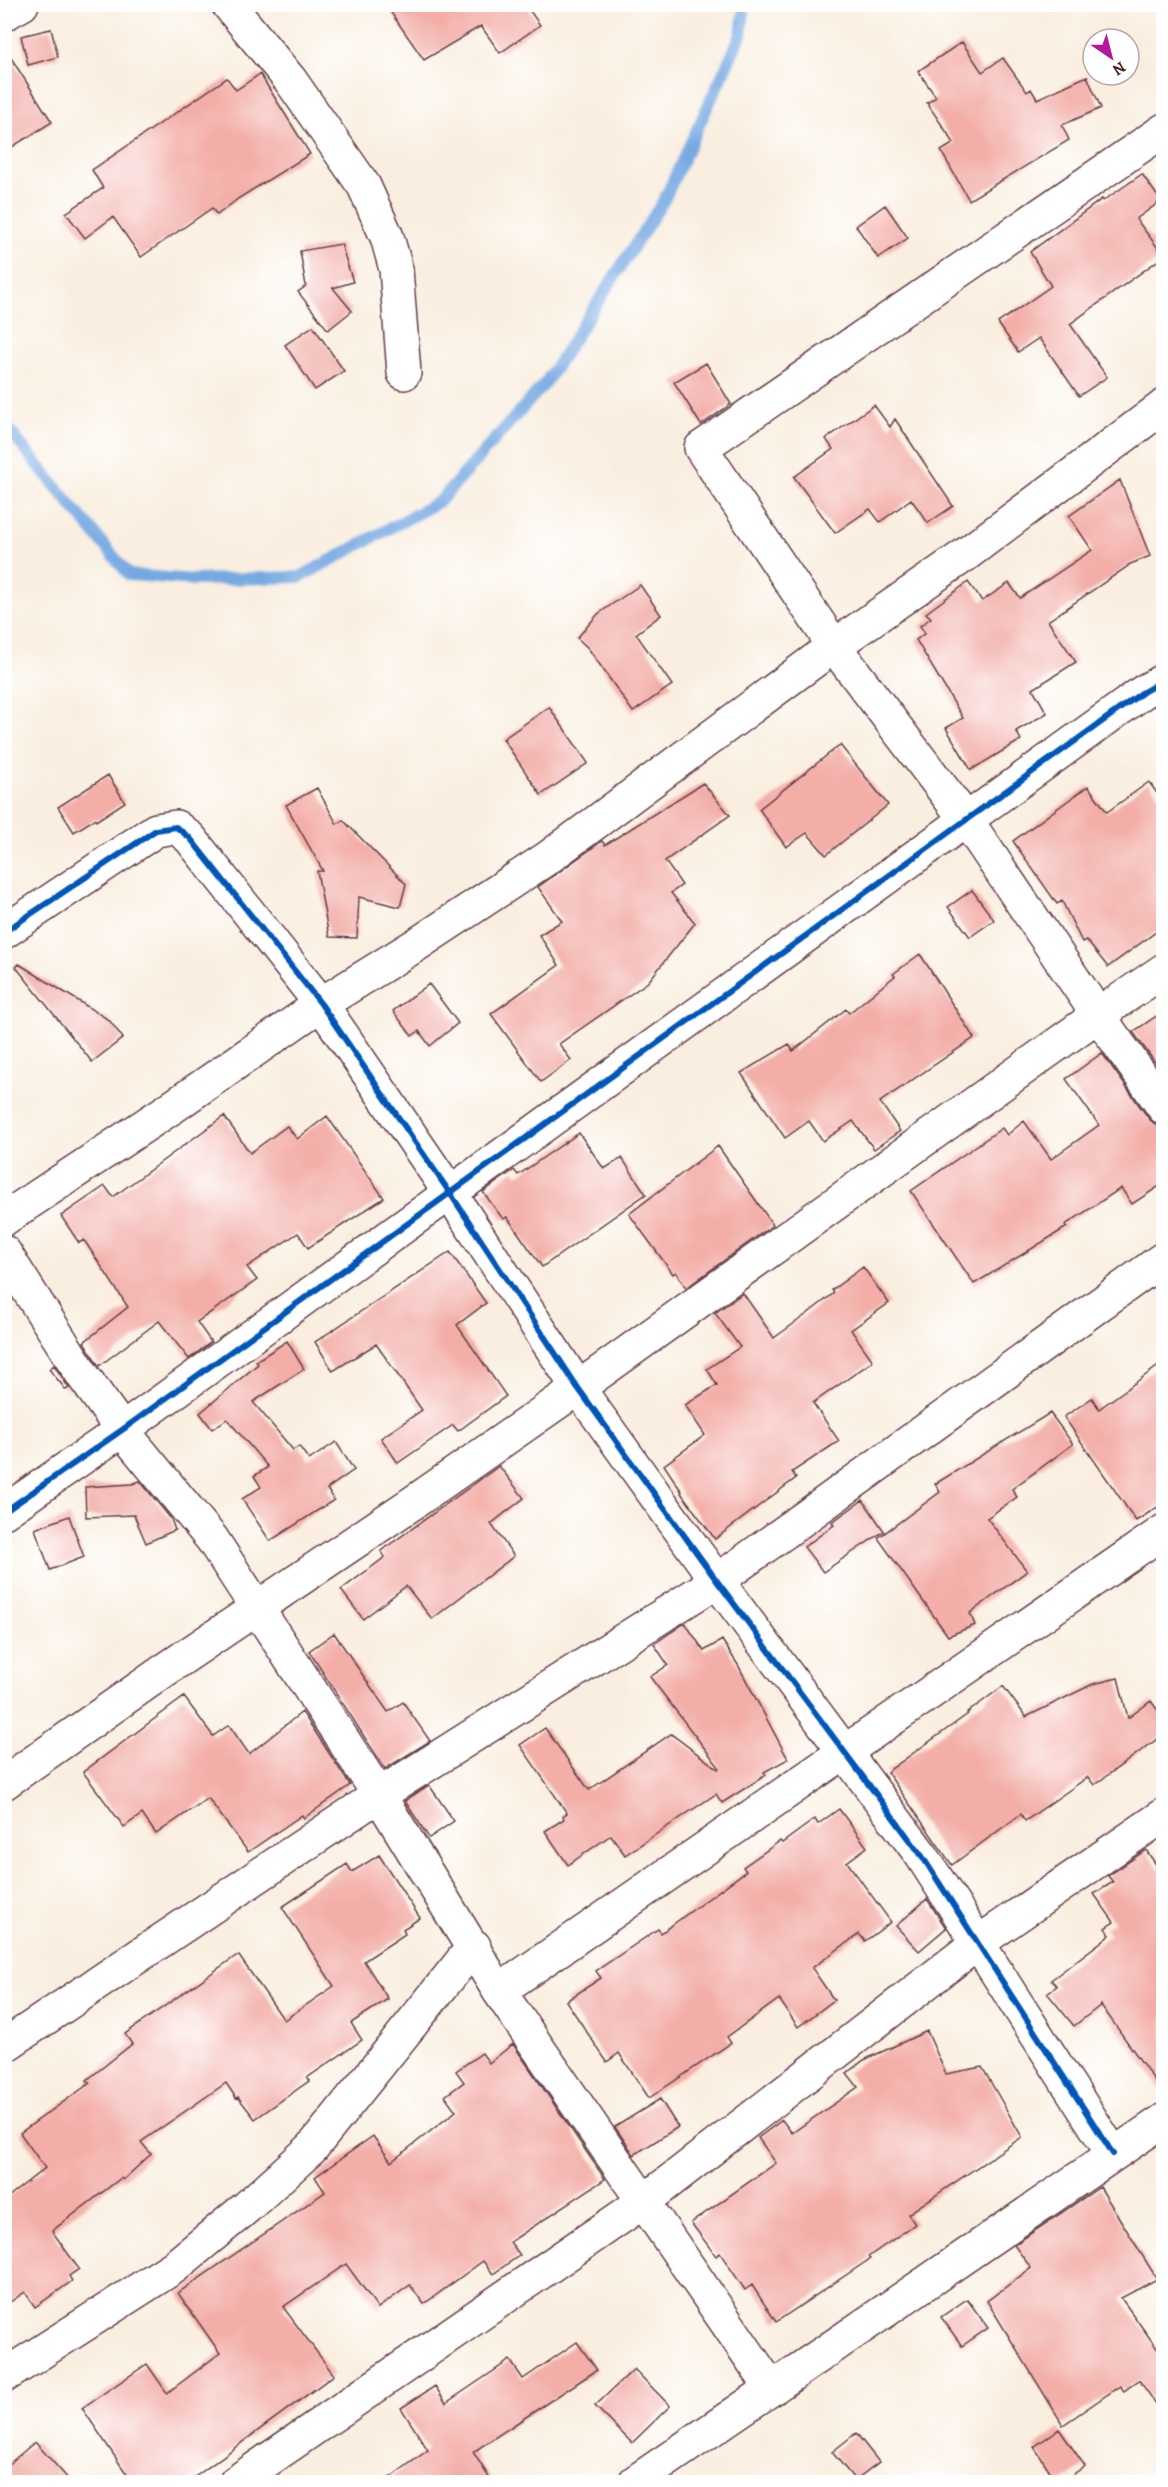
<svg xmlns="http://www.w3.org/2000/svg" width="1168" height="2487" viewBox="0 0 1168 2487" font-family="Alegreya,serif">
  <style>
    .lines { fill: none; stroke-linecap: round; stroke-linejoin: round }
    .stream { stroke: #76a9e2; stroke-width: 12 }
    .building { fill: #f3aea8 }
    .minor-casing { stroke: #643e46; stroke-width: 36 }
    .minor { stroke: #fff; stroke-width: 33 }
    .cycleway-casing { stroke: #fff; stroke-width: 10 }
    .cycleway { stroke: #0057b8; stroke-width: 6 }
  </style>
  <rect width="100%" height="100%" fill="#fff"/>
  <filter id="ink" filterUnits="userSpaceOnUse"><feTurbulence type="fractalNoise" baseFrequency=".0167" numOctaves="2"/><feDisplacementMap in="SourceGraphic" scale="12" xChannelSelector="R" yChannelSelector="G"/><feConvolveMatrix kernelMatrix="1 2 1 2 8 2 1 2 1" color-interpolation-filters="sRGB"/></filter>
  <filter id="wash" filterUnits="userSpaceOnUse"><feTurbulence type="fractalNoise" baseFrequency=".008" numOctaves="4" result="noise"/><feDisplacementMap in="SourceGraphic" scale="24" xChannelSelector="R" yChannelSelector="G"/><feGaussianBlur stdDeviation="1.35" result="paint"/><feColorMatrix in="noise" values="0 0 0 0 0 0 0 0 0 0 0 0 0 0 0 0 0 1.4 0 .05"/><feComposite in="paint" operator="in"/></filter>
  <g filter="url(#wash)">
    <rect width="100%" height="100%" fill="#f9eedf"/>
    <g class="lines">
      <path class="stream" d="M4 424 129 575 194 580 300 577 440 501 546 382 664 200 741 35 745 4"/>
    </g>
    <g id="blocks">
      <path class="building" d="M385 4H525L540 25 500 53 481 26 424 60Z
        M51 29 58 57 28 65 21 36Z
        M962 42 982 72 1003 58 1027 92 1031 89 1037 99 1087 76 1101 108 1062 125 1069 140 969 200 941 151 954 143 927 103 936 97 918 71Z
        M4 47 52 122 4 152Z
        M260 74 310 154 239 198 217 215 212 208 141 257 113 217 85 238 66 213 103 188 92 170 227 78 236 90Z
        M1142 174 1161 201 1136 219 1164 256 1070 324 1107 377 1079 396 1039 338 1018 352 998 323 1051 286 1030 252 1102 199 1103 201Z
        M885 205 908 238 878 258 856 226Z
        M341 244 353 282 333 288 352 311 328 330 298 292 306 286 300 251Z
        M313 326 344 371 315 390 285 345Z
        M706 363 731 404 701 425 674 382Z
        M874 405 890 427 895 419 953 506 928 523 911 499 880 522 870 509 835 533 794 477 833 449 826 439Z
        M1120 480 1150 556 1128 565V566L1048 621 1076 662 1033 689 1047 713 1016 731 1021 740 971 770 946 728 963 718 916 640 925 633 920 626 931 618 926 613 968 582 982 601 1009 583 1020 598 1092 550 1069 516Z
        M640 585 661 615 636 634 672 685 633 712 588 648 577 638 598 614Z
        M549 707 588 763 541 795 503 739Z
        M840 745 888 805 826 855 807 833 786 847 759 809Z
        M108 775 125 802 96 821 95 819 74 832 58 807Z
        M1149 782 1164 803V926L1108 967 1086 940 1082 942 1062 901 1057 904 1013 841 1088 786 1107 812Z
        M703 783 730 815 665 861 682 885 671 893 695 923 648 982 559 1044 571 1060 541 1082 491 1014 559 965 539 935 562 921 538 887 602 841 605 845Z
        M317 788 337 824 343 820 406 884 400 907 359 897 357 938 329 937 317 871H323L286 805Z
        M972 890 994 920 970 937 948 907Z
        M920 954 974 1038 880 1102 900 1131 874 1149 853 1121 823 1141 809 1121 785 1138 741 1073 789 1044 793 1051 846 1009 849 1013 895 976 893 974Z
        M19 964 109 1020 123 1038 92 1062 16 967Z
        M429 984 458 1023 430 1046 419 1031 412 1036 393 1011Z
        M1164 1011V1075L1133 1032Z
        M1102 1053 1149 1119 1156 1125 1164 1126V1183L1132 1204 1121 1188 1065 1225 1067 1227 974 1284 911 1191 1002 1128 1007 1135 1024 1121 1051 1159 1099 1125 1066 1079Z
        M224 1116 250 1153 287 1126 297 1139 327 1116 384 1198 308 1248 298 1233 247 1267 257 1280 197 1322 211 1342 189 1359 159 1321 99 1366 84 1342 128 1307 84 1240 79 1243 61 1216 105 1186 113 1197Z
        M579 1133 604 1169 622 1158 646 1194 542 1267 507 1217 503 1219 483 1192 514 1170 518 1175Z
        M718 1146 773 1225 686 1288 676 1272 673 1274 629 1214Z
        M450 1252 486 1303 457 1325 506 1396 458 1431 453 1425 398 1463 381 1438 422 1410 395 1371 376 1344 333 1371 315 1342Z
        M863 1267 889 1303 851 1330 873 1361 813 1403 839 1441 792 1472 796 1478 715 1539 681 1493 682 1492 664 1465 705 1435 685 1405 717 1385 707 1369 740 1347 715 1313 743 1293 774 1338 807 1314 834 1293 832 1290Z
        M287 1341 304 1369 253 1402 293 1450 299 1446 309 1460 336 1442 354 1470 327 1489 334 1500 270 1541 242 1499 261 1487 254 1476 268 1467 227 1419 212 1429 200 1413 258 1364 256 1361Z
        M1164 1362V1503L1136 1521 1064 1417 1092 1398 1099 1409Z
        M54 1365 69 1388 66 1390 49 1369Z
        M1050 1413 1073 1444 1012 1489 1017 1497 987 1518 1027 1571 970 1613 975 1625 948 1636 878 1538 940 1492 935 1484Z
        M499 1466 524 1498 491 1524 514 1556 432 1619 406 1586 363 1619 341 1590 385 1557 381 1551Z
        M140 1481 171 1519 175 1530 146 1543 134 1515 86 1517 85 1487 132 1484Z
        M863 1500 884 1531 823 1572 804 1547 834 1525 832 1522Z
        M69 1516 84 1557 50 1570 35 1529Z
        M685 1623 704 1651 722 1640 738 1665 788 1759 764 1772 766 1775 722 1803 716 1794 625 1855 611 1835 568 1865 545 1831 564 1819 563 1816 567 1813 520 1745 545 1728 589 1790 671 1734 718 1769 719 1767 650 1677 668 1665 654 1644Z
        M334 1633 388 1712 403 1702 430 1741 385 1769 309 1651Z
        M1118 1678 1128 1718 1151 1701 1164 1719V1734L1094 1785 1088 1777 1025 1821 1021 1814 952 1865 887 1772 968 1714 967 1713 1003 1686 1026 1717 1093 1684Z
        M184 1697 213 1736 229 1725 249 1754 302 1712 350 1785 304 1818 302 1815 248 1852 208 1798 156 1834 142 1814 124 1827 83 1772Z
        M429 1785 454 1821 429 1838 405 1801Z
        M839 1809 867 1847 847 1862 891 1922 865 1941 859 1934 812 1968 834 2000 798 2027 779 1999 727 2037 731 2043 649 2098 619 2053 607 2062 566 2001 601 1978 596 1971 658 1929 661 1933 746 1871 743 1867 780 1841 782 1843 815 1819 818 1824Z
        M1146 1850 1164 1876V2094L1101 2005 1074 2026 1047 1993 1057 1986 1051 1980 1110 1935 1105 1928 1114 1922 1094 1894 1113 1882 1108 1876Z
        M379 1855 420 1918 403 1929 405 1934 364 1961 388 1999 351 2023 362 2040 307 2078 309 2081 255 2119 238 2097 236 2098 226 2083 141 2142 151 2154 123 2180 121 2178 52 2231 79 2269 69 2276 72 2281 35 2307 25 2292 4 2306V2200L45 2168 20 2133 90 2083 87 2080 132 2044 125 2034 236 1956H239L284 2020 334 1986 282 1907 347 1864 352 1872Z
        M927 1899 946 1928 919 1951 896 1926Z
        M927 2031 946 2074 982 2067 1022 2137 908 2214 915 2224 868 2257 870 2259 776 2322 752 2285 745 2290 720 2253 716 2256 691 2223 776 2163 758 2138 782 2120 792 2133 858 2087 847 2073 864 2060Z
        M513 2044 605 2179 510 2242 520 2255 493 2274 483 2261 424 2304 410 2285 378 2308 346 2264 283 2307 334 2375 188 2482H132L82 2408 147 2364 167 2393 220 2353 178 2293 325 2192 315 2177 373 2136 391 2162 456 2111 445 2096 464 2082 456 2071 482 2053 489 2063Z
        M660 2099 678 2127 634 2155 615 2127Z
        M1100 2187 1157 2279 1121 2298 1164 2358V2415L1139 2380 1124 2391 1120 2386 1063 2425 987 2301 1031 2268 1014 2245Z
        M967 2299 988 2328 962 2346 941 2317Z
        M577 2342 597 2370 473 2452 492 2482H384L428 2450 401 2408 435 2386 446 2403 510 2360 523 2379Z
        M634 2369 670 2406 632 2443 595 2406Z
        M1059 2429 1085 2466 1062 2482H1057L1034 2447Z
        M856 2433 879 2462 855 2480 832 2452Z
        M35 2442 71 2482H4V2468Z"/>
    </g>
  </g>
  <g filter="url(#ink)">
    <use href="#blocks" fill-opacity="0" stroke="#643e46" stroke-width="1.5"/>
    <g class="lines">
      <defs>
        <path id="minor" d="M228 4 291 81 364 186 387 237 396 269 404 373
          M4 14 22 4
          M1164 130 701 448 834 646 967 821 1098 1015 1164 1108
          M4 932 156 830 176 827 190 838 321 1004 450 1193 578 1388 717 1581 922 1856 1113 2154
          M4 1219 174 1106 321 1004 416 945 549 857 834 646 965 555 1164 406
          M4 1252 84 1377 122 1430 212 1539 379 1795 499 1991 772 2389
          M4 1512 122 1430 1143 692 1164 680
          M4 1783 165 1670 417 1500 578 1388 1098 1015 1164 970
          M499 1991 1164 1531
          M4 2046 379 1795 717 1581 1164 1258
          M4 2376 174 2267 247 2207 312 2148 474 1946
          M236 2482 643 2202 979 1942 1164 1815
          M635 2482 1164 2120"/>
      </defs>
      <use href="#minor" class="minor-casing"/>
      <use href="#minor" class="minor"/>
      <defs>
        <path id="cycleway" d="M4 932 156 830 176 827 190 838 321 1004 450 1193 578 1388 717 1581 922 1856 1113 2154
          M4 1512 122 1430 1143 692 1164 680"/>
      </defs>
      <use href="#cycleway" class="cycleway-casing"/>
      <use href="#cycleway" class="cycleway"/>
    </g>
  </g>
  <rect width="1168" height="2487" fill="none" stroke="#fff" stroke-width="24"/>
  <g transform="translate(1111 57) rotate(145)"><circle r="28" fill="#ffffff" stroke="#b7a5aa" stroke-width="1.5"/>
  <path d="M0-4.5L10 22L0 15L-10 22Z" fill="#b5179e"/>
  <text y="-9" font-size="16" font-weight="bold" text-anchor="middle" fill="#4a1f2b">N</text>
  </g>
</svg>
